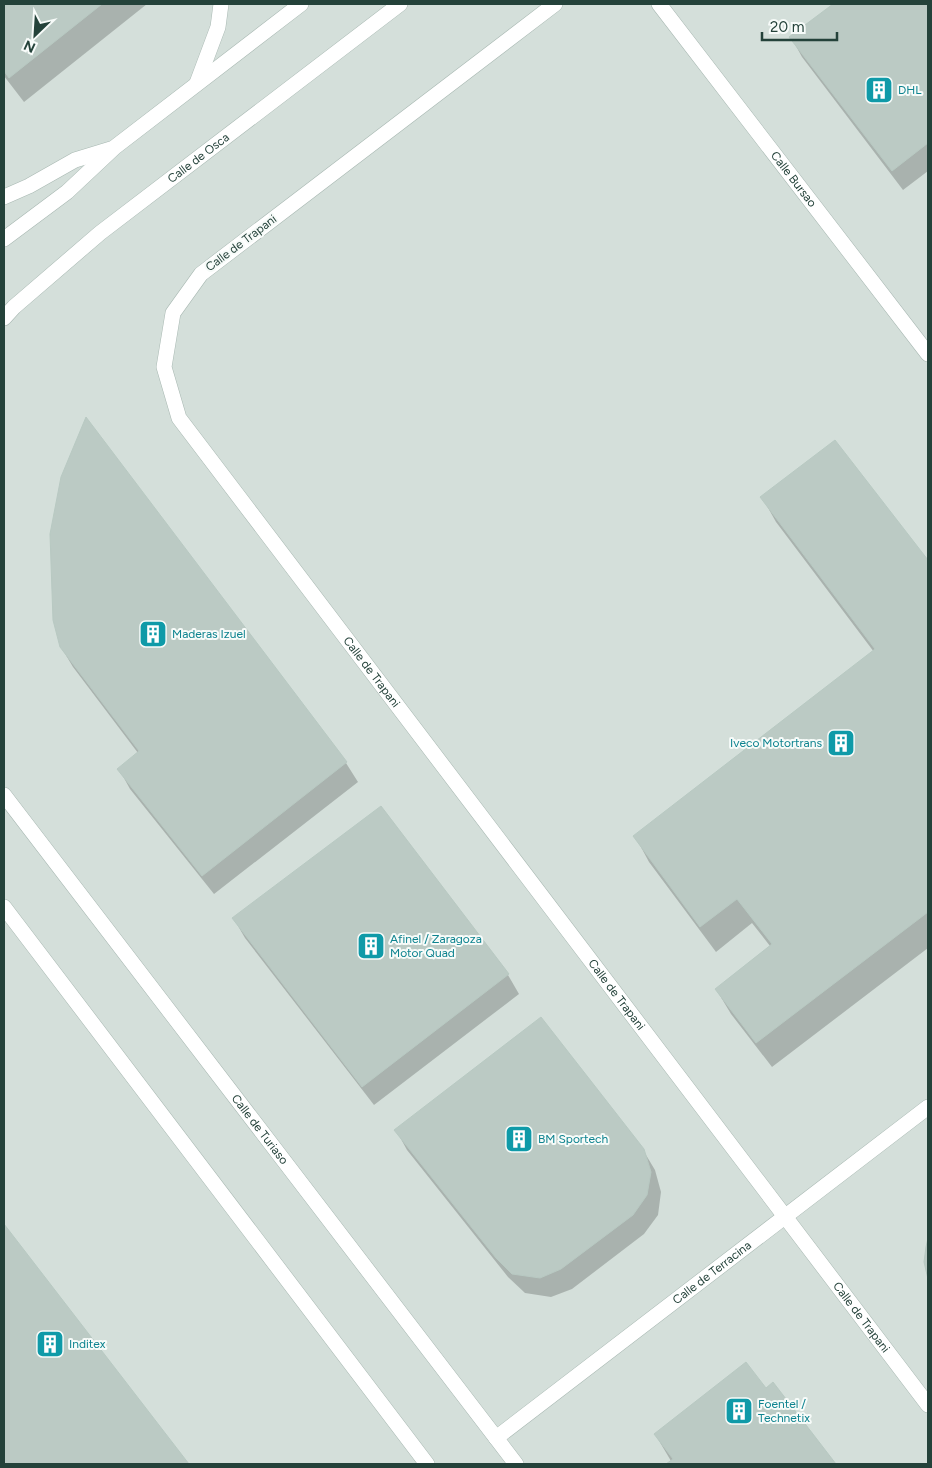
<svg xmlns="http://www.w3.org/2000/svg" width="932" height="1468" viewBox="0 0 932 1468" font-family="Figtree,sans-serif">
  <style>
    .built { fill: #d4dfda }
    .shadow { fill: #0003 }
    .building { fill: #bbcac4; stroke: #b8c9c2 }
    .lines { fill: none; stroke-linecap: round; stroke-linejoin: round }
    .minor-casing { stroke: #a8b8b2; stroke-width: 16 }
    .minor { stroke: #fff; stroke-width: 15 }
    .labels { text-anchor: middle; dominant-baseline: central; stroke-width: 4; stroke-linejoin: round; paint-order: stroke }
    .culture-label { font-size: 12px; fill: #0d838f; stroke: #f7fbf9; text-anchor: start }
    .street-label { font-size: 12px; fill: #24423a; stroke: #f7fbf9 }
  </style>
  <rect width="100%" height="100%" fill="#e6efeb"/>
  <path class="built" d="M4 4H928V1464H4Z"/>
  <path class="shadow" d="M4 4H147L24 102 4 76Z
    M835 4H928V171L903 190 802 57 791 37Z
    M86 419 346 763 358 782 214 894 130 789 119 769 138 753 73 667 61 647Z
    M835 442 928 562V948L772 1067 731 1014 716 989 770 946 752 923 716 952 649 862 635 836 874 652 776 522 762 497Z
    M381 807 508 975 519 994 374 1105 245 938 234 919Z
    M396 1130 643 1150 655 1170 661 1192 658 1215 644 1234 572 1289 551 1297 525 1293 508 1277 407 1150Z
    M4 1226 187 1464H4Z
    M773 1383 835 1464H668L671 1461 655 1434 765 1390Z"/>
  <path class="building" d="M4 4H102L9 78 4 71Z
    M833 4H928V143L892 171 789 37Z
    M86 417 347 762 202 876 117 769 139 751 60 647 53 620 50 534 61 477Z
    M835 440 928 560V912L756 1043 715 989 772 944 737 899 700 927 633 836 875 649 760 497Z
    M381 806 509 974 362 1087 232 918Z
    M541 1017 644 1149 651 1172 647 1195 633 1215 561 1269 540 1278 512 1274 496 1258 394 1130Z
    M4 1224 189 1464H4Z
    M928 1238V1279L924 1262 926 1247Z
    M746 1362 766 1388 773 1382 836 1464H666L673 1459 654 1434Z"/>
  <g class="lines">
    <defs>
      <g id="minor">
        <path id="s1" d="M555 4 201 274 173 313 164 367 179 418 928 1405"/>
        <path id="s2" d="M659 4 928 354"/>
        <path d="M197 83 218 27 221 4"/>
        <path d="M4 197 29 186 75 160 111 149"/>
        <path d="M4 239 67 192 115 147 301 4"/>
        <path id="s3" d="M4 318 14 307 100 233 400 4"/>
        <path id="s4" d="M4 795 516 1464"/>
        <path d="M4 907 427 1464"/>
        <path id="s5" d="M496 1438 928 1107"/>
      </g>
    </defs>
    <use href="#minor" class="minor-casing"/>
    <use href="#minor" class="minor"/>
  </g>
  <defs>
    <symbol id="building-square" viewBox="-11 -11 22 22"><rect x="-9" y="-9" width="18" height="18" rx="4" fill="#0f9aa8" stroke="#f7fbf9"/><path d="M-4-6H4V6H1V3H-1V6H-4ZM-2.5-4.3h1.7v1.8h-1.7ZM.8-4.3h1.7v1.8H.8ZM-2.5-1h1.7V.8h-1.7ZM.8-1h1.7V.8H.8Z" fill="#fff"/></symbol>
  </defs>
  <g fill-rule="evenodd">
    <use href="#building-square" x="863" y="74" width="32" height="32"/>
    <use href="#building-square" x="137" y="618" width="32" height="32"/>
    <use href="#building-square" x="825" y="727" width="32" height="32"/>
    <use href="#building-square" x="355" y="930" width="32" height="32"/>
    <use href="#building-square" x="503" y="1123" width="32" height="32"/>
    <use href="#building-square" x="34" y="1328" width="32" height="32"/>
    <use href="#building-square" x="723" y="1395" width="32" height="32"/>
  </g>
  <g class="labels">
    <g class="culture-label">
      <text x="898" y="90">DHL</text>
      <text x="172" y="634">Maderas Izuel</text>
      <text x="822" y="743" text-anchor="end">Iveco Motortrans</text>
      <text x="390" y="939">Afinel / Zaragoza<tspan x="390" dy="14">Motor Quad</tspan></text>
      <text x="538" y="1139">BM Sportech</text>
      <text x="69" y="1344">Inditex</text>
      <text x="758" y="1404">Foentel /<tspan x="758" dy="14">Technetix</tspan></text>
    </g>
    <g class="street-label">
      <text stroke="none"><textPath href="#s3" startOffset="252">Calle de Osca</textPath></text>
      <text stroke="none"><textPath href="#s2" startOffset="221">Calle Bursao</textPath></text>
      <text transform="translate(241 243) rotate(-37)">Calle de Trapani</text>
      <text stroke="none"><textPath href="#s1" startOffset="920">Calle de Trapani</textPath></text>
      <text stroke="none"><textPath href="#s1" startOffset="1325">Calle de Trapani</textPath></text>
      <text stroke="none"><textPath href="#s4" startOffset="421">Calle de Turiaso</textPath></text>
      <text stroke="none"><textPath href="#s5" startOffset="272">Calle de Terracina</textPath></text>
      <text stroke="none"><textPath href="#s1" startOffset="1730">Calle de Trapani</textPath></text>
    </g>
  </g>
  <rect width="932" height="1468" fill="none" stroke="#24423a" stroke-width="10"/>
  <g transform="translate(35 35) rotate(205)" stroke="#f7fbf9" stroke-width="4" paint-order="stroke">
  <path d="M0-4L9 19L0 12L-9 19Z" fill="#24423a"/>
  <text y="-8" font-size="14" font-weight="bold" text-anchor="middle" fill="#24423a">N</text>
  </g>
  <path d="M762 32v8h75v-8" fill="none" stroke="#24423a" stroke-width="2.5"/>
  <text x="770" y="32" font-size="15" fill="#24423a" stroke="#f7fbf9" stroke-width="4" paint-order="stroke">20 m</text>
</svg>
